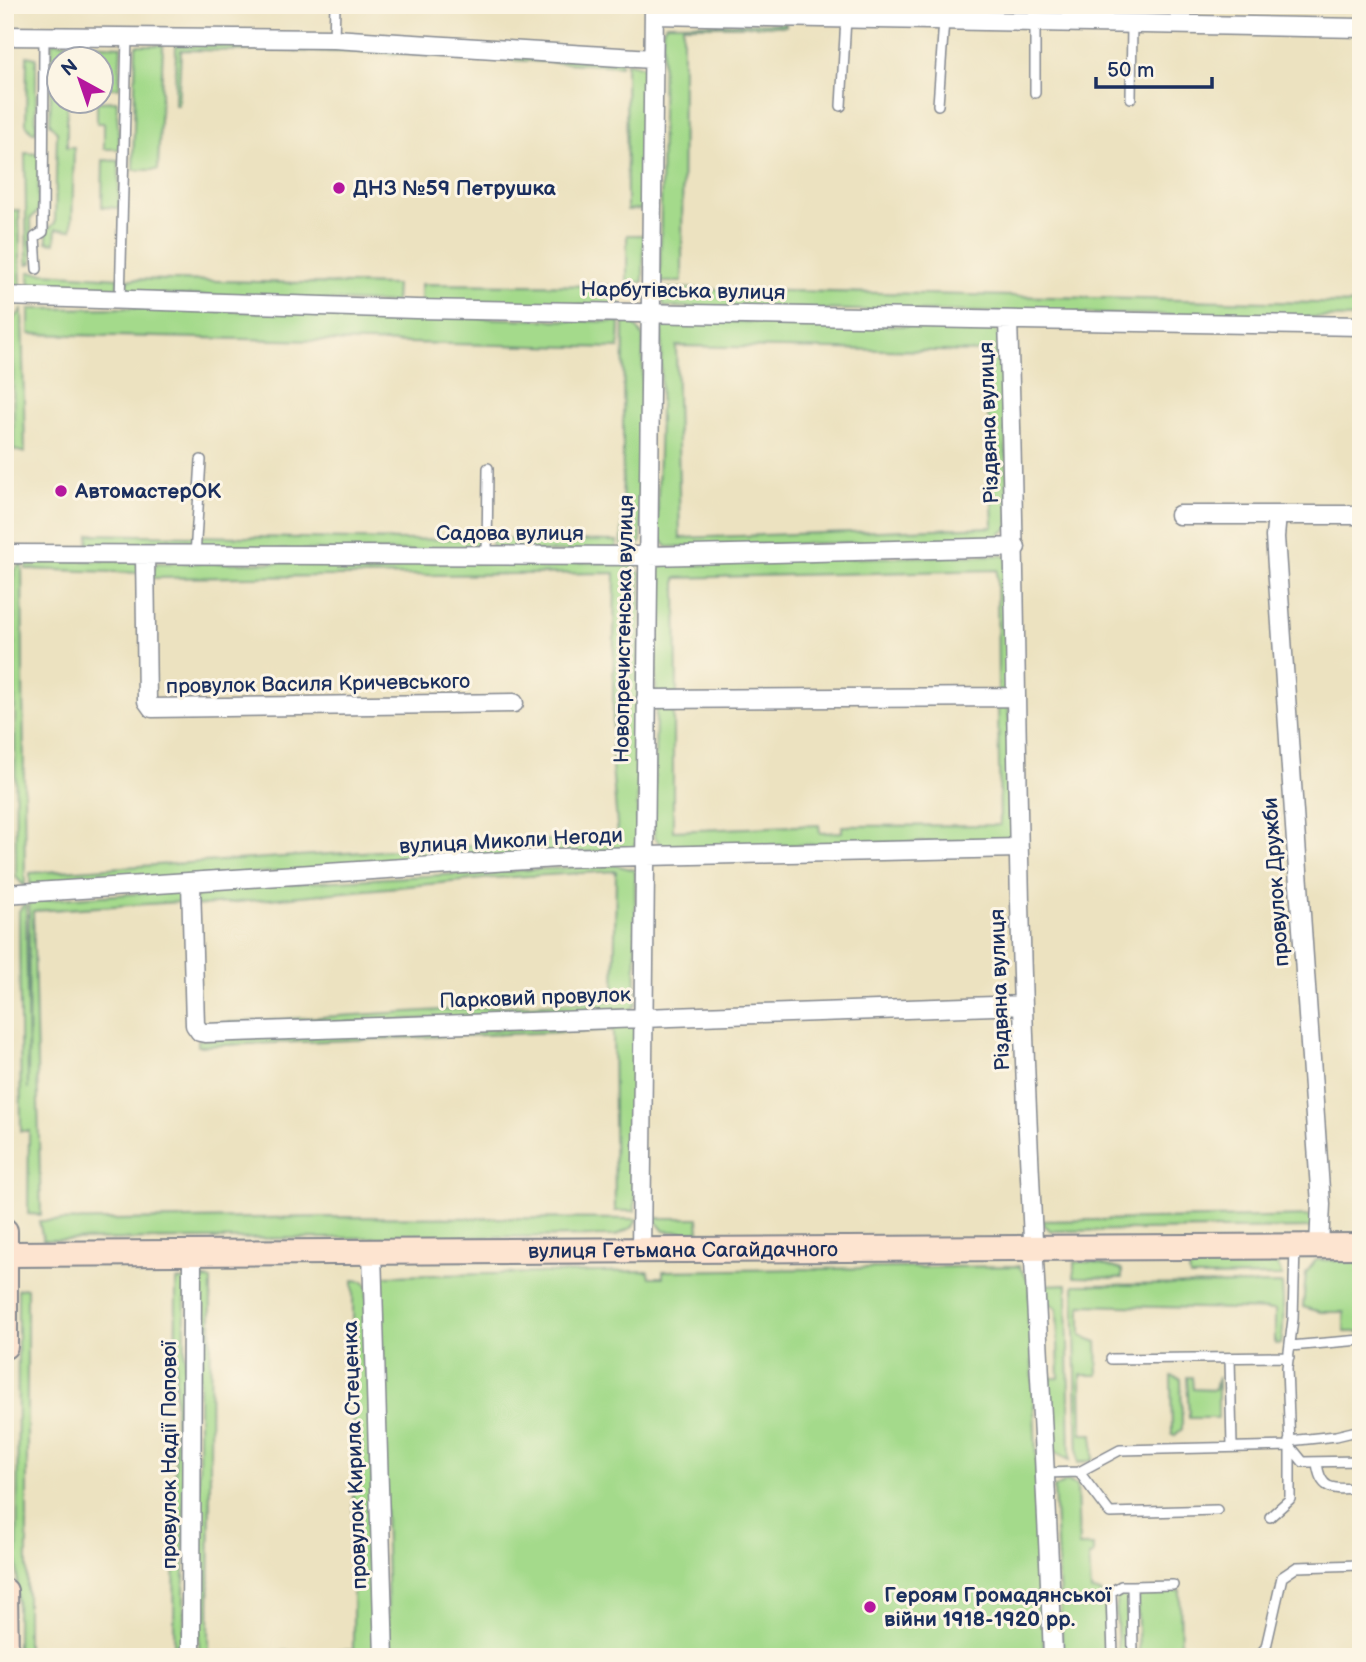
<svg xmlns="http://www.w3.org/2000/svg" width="1366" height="1662" viewBox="0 0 1366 1662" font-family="'Balsamiq Sans',sans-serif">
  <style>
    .green { fill: #a4da8b; stroke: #608474; stroke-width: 2; fill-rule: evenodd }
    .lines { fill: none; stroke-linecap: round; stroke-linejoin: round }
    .lane-casing { stroke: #84888f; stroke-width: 12 }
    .street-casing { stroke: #84888f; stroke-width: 21 }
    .secondary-casing { stroke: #84888f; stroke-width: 28 }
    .lane { stroke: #fff; stroke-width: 9 }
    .street { stroke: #fff; stroke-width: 18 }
    .secondary { stroke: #fde4d0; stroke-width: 24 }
    .poi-dot { fill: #b5179e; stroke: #fcf5e5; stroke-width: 2.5 }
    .labels { text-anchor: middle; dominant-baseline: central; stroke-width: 6; stroke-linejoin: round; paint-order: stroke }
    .poi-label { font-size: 21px; font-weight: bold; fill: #1b2f5e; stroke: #fcf5e5; text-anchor: start }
    .street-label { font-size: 21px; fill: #1b2f5e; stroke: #fcf5e5 }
  </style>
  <rect width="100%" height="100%" fill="#fcf5e5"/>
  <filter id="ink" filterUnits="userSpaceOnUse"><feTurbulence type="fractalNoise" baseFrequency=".0143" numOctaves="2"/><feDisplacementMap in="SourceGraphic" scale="14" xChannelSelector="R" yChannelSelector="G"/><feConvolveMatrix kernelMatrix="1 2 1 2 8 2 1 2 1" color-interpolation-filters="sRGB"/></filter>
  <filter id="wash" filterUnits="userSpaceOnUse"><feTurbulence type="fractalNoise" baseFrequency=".00686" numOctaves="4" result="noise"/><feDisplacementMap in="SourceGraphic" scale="28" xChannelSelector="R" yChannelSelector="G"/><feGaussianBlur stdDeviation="1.57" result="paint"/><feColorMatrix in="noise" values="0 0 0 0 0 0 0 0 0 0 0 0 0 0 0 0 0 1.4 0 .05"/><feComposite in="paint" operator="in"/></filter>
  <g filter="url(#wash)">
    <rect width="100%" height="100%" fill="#ece2c0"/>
    <path class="green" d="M786 23V26H683L682 282H660L663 29 666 24Z
      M52 42 121 46 119 88H102V60H60V102H67V147H74L72 230 56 229 55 243 47 242V230L55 223 57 132 50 123Z
      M136 45H163L158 170H133Z
      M176 45 345 46 621 61V66L364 52 181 50 178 105H175Z
      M27 56 36 58V132H32L26 124Z
      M626 62 644 67 645 71 644 209 627 210Z
      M117 101C116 118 120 132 119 149H104V123H97V102Z
      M25 153 39 154 38 212 31 218 32 263 27 264Z
      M103 160 119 161V208L102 207Z
      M13 210H19L21 291 13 285Z
      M627 235H644L643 282 627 283Z
      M29 272 118 278 117 289 112 293 30 291Z
      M127 279 396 285 395 303 129 293Z
      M421 284 621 286 620 306 421 305Z
      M660 288 1361 304V318L664 307Z
      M127 308 620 322 619 348 29 334V309Z
      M22 310 25 453 14 450 12 321Z
      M679 320 994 328 1002 340 1009 527 994 539 667 547 657 535 662 328ZM676 346 986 352 993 527 680 538Z
      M624 321 633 322 643 337 641 541 637 547 622 550Z
      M89 534 405 540 483 538 480 552 88 548Z
      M491 539 617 541 616 551 492 552Z
      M1001 555 1007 557 1011 689 998 691 997 570 676 578 677 694 656 695V571L668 562Z
      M27 560 136 561 142 573 26 569Z
      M22 562 25 887 16 877 14 570Z
      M620 562 634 564 641 575 637 843 629 850 30 887V873L618 836 612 766 615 573 149 578 157 563Z
      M1008 701 1015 833 1008 840 663 848 654 836 656 706H673V831L819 825 820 833 842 832V826L1000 825 998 705Z
      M615 865 635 870 636 1004 630 1010 203 1028 202 1024 614 1000 616 871 494 878 195 906 197 889Z
      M175 891 184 895 187 910 180 902 33 911 41 1215 28 1214 29 1131H21L19 911 26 901 28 1089 29 901Z
      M635 1024V1211H615L613 1030 198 1046V1040Z
      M1316 1216 1312 1228 1051 1231 1040 1221Z
      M334 1217 637 1219 633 1227 615 1236 43 1240 39 1221Z
      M653 1218H698L699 1233 664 1231Z
      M1268 1260 1278 1265 1282 1276 1190 1277 1189 1269 1222 1261Z
      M1316 1260H1361V1332H1344V1312H1321L1303 1307 1306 1273Z
      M1074 1262H1094L1122 1270V1278L1074 1277Z
      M1019 1266 1029 1282 1044 1657H389L379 1283 383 1276 648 1271 650 1277H663V1271Z
      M199 1278 211 1280 209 1653 353 1650V1280L362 1281 367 1285 378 1657H199Z
      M176 1280H185L184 1657H36L174 1652Z
      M1067 1284 1070 1460 1054 1452 1048 1383 1051 1378H1059L1057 1308 1044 1300 1042 1285Z
      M1282 1284C1283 1306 1285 1321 1281 1344H1275V1310L1081 1305V1336L1097 1342 1098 1375H1081L1082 1434H1093V1460L1078 1463 1074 1285Z
      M27 1288V1656H17L18 1289Z
      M1171 1376 1181 1379 1182 1429 1175 1435H1172Z
      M1187 1377H1192L1193 1389 1215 1390 1218 1377V1418H1189Z
      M1067 1481 1077 1485 1079 1546H1093V1555L1089 1556 1091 1591 1101 1593 1106 1600 1108 1657H1063L1054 1488Z
      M1147 1591H1180L1181 1657H1139L1137 1602 1140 1595Z
      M1123 1592 1127 1596 1129 1657H1118L1116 1597Z"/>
  </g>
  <g filter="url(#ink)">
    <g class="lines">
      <defs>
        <path id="lane" d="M1035 22V93
          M334 39 335 5
          M1131 98 1132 24
          M938 105 944 20
          M841 106 846 18
          M37 269 35 237 43 232 44 35
          M120 301 127 37
          M195 556 201 460
          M487 557 488 468
          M1295 1247 1293 1319 1287 1368 1290 1446 1303 1462 1361 1461
          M1290 1346 1361 1340
          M1230 1358 1232 1447
          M1111 1359 1289 1357
          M1289 1441 1336 1436 1361 1430
          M1317 1462C1320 1493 1335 1489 1361 1488
          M1079 1472 1110 1513 1217 1510
          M1046 1473 1079 1472 1120 1450 1290 1446V1499L1270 1517
          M1132 1586 1173 1585
          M1113 1657 1111 1592 1121 1586H1132L1133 1657
          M1258 1657 1266 1647 1282 1577 1297 1567 1361 1565"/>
        <path id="street" d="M654 15 1361 28
          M5 36 334 39 652 59
          M5 296 416 309 1361 326
          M1008 321C1016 550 1015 778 1023 1006 1030 1223 1045 1440 1053 1657
          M1179 515H1361
          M1277 515 1275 537 1321 1204 1319 1246
          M5 554 649 556 1016 547
          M145 555 147 701 152 708 514 703
          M646 699 1015 697
          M191 883 195 1025 200 1032 205 1033 1023 1005
          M5 894 556 858 1019 848
          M372 1252 384 1657
          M641 1253 654 5
          M191 1657 192 1253"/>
        <g id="secondary">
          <path d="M5 1231V1346"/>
          <path id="s1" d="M6 1254 1361 1246"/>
          <path d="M5 1591 6 1657"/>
        </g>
      </defs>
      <use href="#lane" class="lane-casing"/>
      <use href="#street" class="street-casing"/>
      <use href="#secondary" class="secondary-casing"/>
      <use href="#lane" class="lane"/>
      <use href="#street" class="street"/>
      <use href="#secondary" class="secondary"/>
    </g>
  </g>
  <g class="poi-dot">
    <circle cx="339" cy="188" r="7"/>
    <circle cx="61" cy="491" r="7"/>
    <circle cx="870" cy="1607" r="7"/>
  </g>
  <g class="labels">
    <g class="poi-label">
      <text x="353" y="188">ДНЗ №59 Петрушка</text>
      <text x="75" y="491">АвтомастерОК</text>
      <text x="884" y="1595">Героям Громадянської<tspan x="884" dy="24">війни 1918-1920 рр.</tspan></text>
    </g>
    <g class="street-label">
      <text transform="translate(683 291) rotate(1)">Нарбутівська вулиця</text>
      <text transform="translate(989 423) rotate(-92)">Різдвяна вулиця</text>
      <text x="510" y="533">Садова вулиця</text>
      <text transform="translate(624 629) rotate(-89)">Новопречистенська вулиця</text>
      <text transform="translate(318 684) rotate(-1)">провулок Василя Кричевського</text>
      <text transform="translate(511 841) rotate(-3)">вулиця Миколи Негоди</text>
      <text transform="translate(1276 882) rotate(-94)">провулок Дружби</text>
      <text transform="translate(1000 990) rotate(-92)">Різдвяна вулиця</text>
      <text transform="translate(535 998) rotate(-2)">Парковий провулок</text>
      <text stroke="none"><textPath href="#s1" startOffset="677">вулиця Гетьмана Сагайдачного</textPath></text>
      <text transform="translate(169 1455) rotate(-90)">провулок Надії Попової</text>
      <text transform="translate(355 1455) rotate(-92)">провулок Кирила Стеценка</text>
    </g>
  </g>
  <rect width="1366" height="1662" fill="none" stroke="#fcf5e5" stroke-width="28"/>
  <g transform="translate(80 80) rotate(320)"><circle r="33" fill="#fcf5e5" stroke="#a2a6af" stroke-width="2"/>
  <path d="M0-5L12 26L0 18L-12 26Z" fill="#b5179e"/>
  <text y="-10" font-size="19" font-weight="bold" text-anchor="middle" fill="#1b2f5e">N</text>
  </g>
  <path d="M1096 77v10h116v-10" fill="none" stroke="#1b2f5e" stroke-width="3.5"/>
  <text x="1107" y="77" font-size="21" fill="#1b2f5e" stroke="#fcf5e5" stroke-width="5" paint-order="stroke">50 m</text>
</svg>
